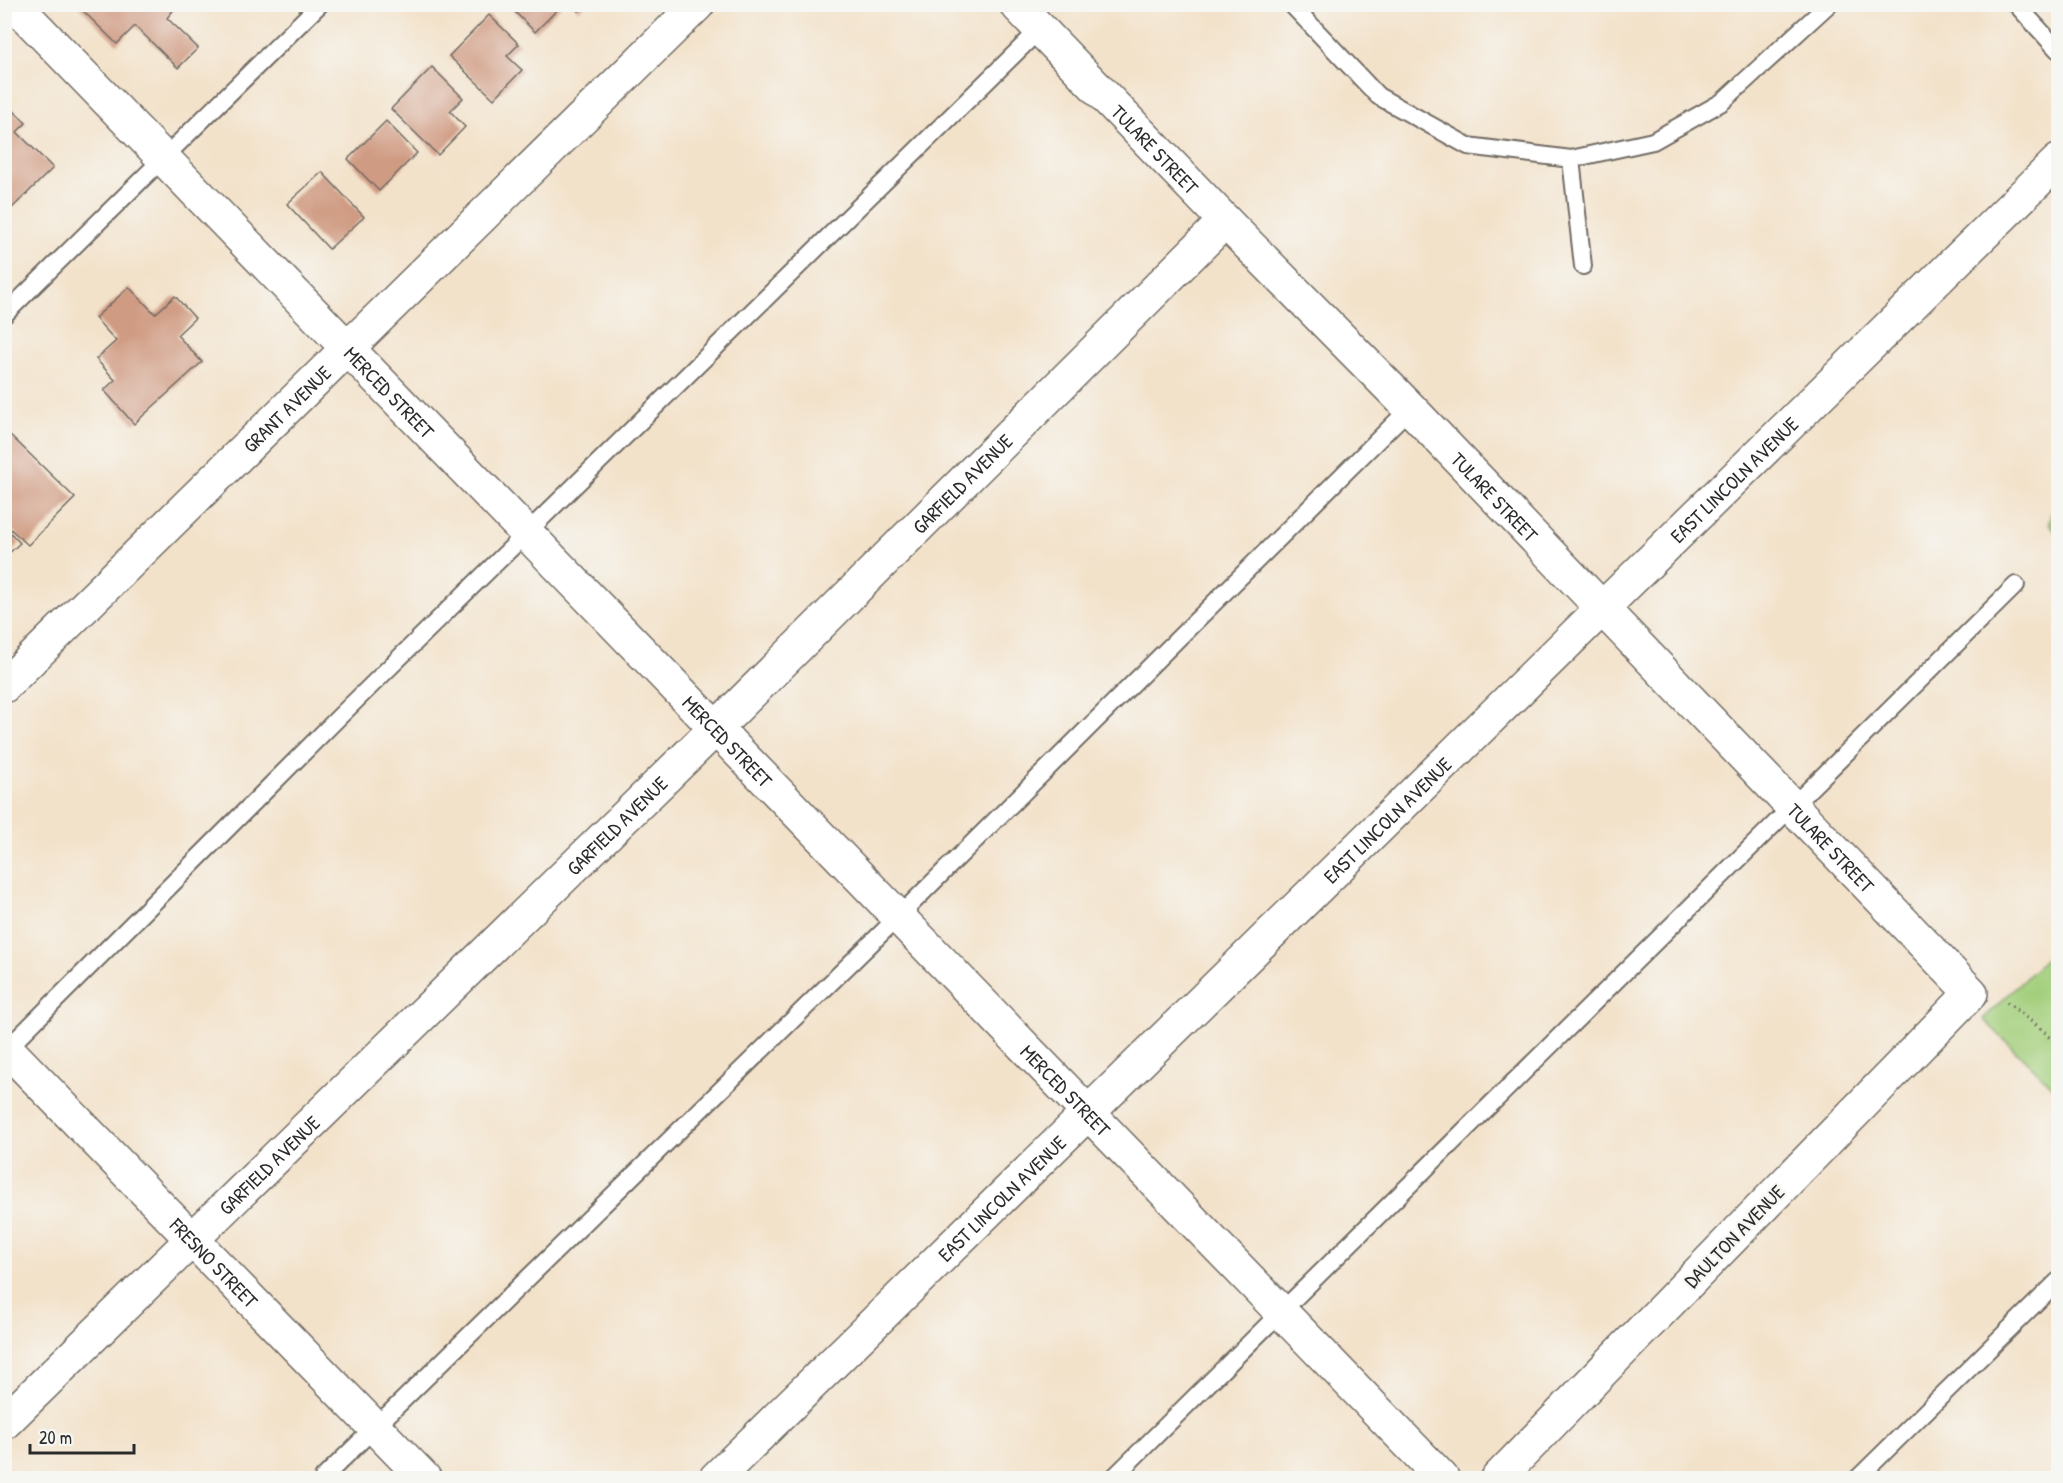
<svg xmlns="http://www.w3.org/2000/svg" width="2063" height="1483" viewBox="0 0 2063 1483" font-family="'Patrick Hand',sans-serif">
  <style>
    .green { fill: #a3cf7b; stroke: #677d53; stroke-width: 1.5 }
    .building { fill: #d09b83 }
    .lines { fill: none; stroke-linecap: round; stroke-linejoin: round }
    .service-casing { stroke: #716b63; stroke-width: 20 }
    .minor-casing { stroke: #716b63; stroke-width: 36 }
    .path { stroke: #716b63; stroke-width: 4; stroke-dasharray: 1.5 4.5; stroke-linecap: butt }
    .service { stroke: #fff; stroke-width: 16 }
    .minor { stroke: #fff; stroke-width: 33 }
    .labels { text-anchor: middle; dominant-baseline: central; stroke-width: 4.5; stroke-linejoin: round; paint-order: stroke }
    .street-label { font-size: 20px; fill: #2b2b2b; stroke: #f6f6f2 }
  </style>
  <rect width="100%" height="100%" fill="#f6f6f2"/>
  <filter id="ink" filterUnits="userSpaceOnUse"><feTurbulence type="fractalNoise" baseFrequency=".0167" numOctaves="2"/><feDisplacementMap in="SourceGraphic" scale="12" xChannelSelector="R" yChannelSelector="G"/><feConvolveMatrix kernelMatrix="1 2 1 2 8 2 1 2 1" color-interpolation-filters="sRGB"/></filter>
  <filter id="wash" filterUnits="userSpaceOnUse"><feTurbulence type="fractalNoise" baseFrequency=".008" numOctaves="4" result="noise"/><feDisplacementMap in="SourceGraphic" scale="24" xChannelSelector="R" yChannelSelector="G"/><feGaussianBlur stdDeviation="1.35" result="paint"/><feColorMatrix in="noise" values="0 0 0 0 0 0 0 0 0 0 0 0 0 0 0 0 0 1.4 0 .05"/><feComposite in="paint" operator="in"/></filter>
  <g filter="url(#wash)">
    <rect width="100%" height="100%" fill="#f3e2ca"/>
    <path class="green" d="M2058 487V536L2049 523Z
      M2058 947V1098L2054 1088 1983 1019Z"/>
    <g id="blocks">
      <path class="building" d="M76 4H171L175 8 167 18 198 48 178 68 135 26 117 44Z
        M507 4H563L535 32Z
        M573 4H585L579 11Z
        M489 15 519 44 507 56 522 70 494 99 449 56Z
        M432 67 463 98 450 111 465 127 438 155 391 109Z
        M4 101 26 123 17 132 53 168 11 209 4 203Z
        M386 121 417 153 379 191 348 159Z
        M322 172 364 217 329 249 287 204Z
        M129 287 155 314 175 296 195 318 177 335 202 362 134 424 104 390 115 380 96 359 116 341 95 318Z
        M4 429 75 498 28 545 4 523Z
        M4 526 20 543 4 558Z"/>
    </g>
  </g>
  <g filter="url(#ink)">
    <use href="#blocks" fill-opacity="0" stroke="#716b63" stroke-width="1.5"/>
    <g class="lines">
      <defs>
        <path id="service" d="M1291 4 1378 96 1468 146 1571 159 1653 141 1722 102 1829 4
          M2016 4 2058 50
          M1571 159 1583 266
          M4 315 320 4
          M4 1052 339 717 1040 29
          M323 1478 898 917 1410 408
          M1113 1478 2016 585
          M1858 1478 2058 1281"/>
        <g id="minor">
          <path id="s1" d="M14 4 1442 1478"/>
          <path id="s2" d="M1016 4 1225 221 1410 408 1971 993 1498 1478"/>
          <path id="s3" d="M4 686 698 4"/>
          <path id="s4" d="M4 1046 424 1478"/>
          <path id="s5" d="M4 1423 715 729 1225 221"/>
          <path id="s6" d="M716 1478 2058 161"/>
        </g>
      </defs>
      <use href="#service" class="service-casing"/>
      <use href="#minor" class="minor-casing"/>
      <path class="path" d="M2007 1002 2045 1032 2058 1047"/>
      <use href="#service" class="service"/>
      <use href="#minor" class="minor"/>
    </g>
  </g>
  <g class="labels">
    <g class="street-label">
      <text stroke="none"><textPath href="#s2" startOffset="201">TULARE STREET</textPath></text>
      <text stroke="none"><textPath href="#s1" startOffset="540">MERCED STREET</textPath></text>
      <text stroke="none"><textPath href="#s3" startOffset="396">GRANT AVENUE</textPath></text>
      <text stroke="none"><textPath href="#s6" startOffset="1426">EAST LINCOLN AVENUE</textPath></text>
      <text stroke="none"><textPath href="#s5" startOffset="1342">GARFIELD AVENUE</textPath></text>
      <text stroke="none"><textPath href="#s2" startOffset="687">TULARE STREET</textPath></text>
      <text stroke="none"><textPath href="#s1" startOffset="1026">MERCED STREET</textPath></text>
      <text stroke="none"><textPath href="#s6" startOffset="940">EAST LINCOLN AVENUE</textPath></text>
      <text stroke="none"><textPath href="#s5" startOffset="856">GARFIELD AVENUE</textPath></text>
      <text stroke="none"><textPath href="#s2" startOffset="1173">TULARE STREET</textPath></text>
      <text stroke="none"><textPath href="#s1" startOffset="1512">MERCED STREET</textPath></text>
      <text stroke="none"><textPath href="#s5" startOffset="370">GARFIELD AVENUE</textPath></text>
      <text stroke="none"><textPath href="#s6" startOffset="400">EAST LINCOLN AVENUE</textPath></text>
      <text transform="translate(1734 1236) rotate(-46)">DAULTON AVENUE</text>
      <text stroke="none"><textPath href="#s4" startOffset="302">FRESNO STREET</textPath></text>
    </g>
  </g>
  <rect width="2063" height="1483" fill="none" stroke="#f6f6f2" stroke-width="24"/>
  <path d="M30 1444v9h104v-9" fill="none" stroke="#2b2b2b" stroke-width="3"/>
  <text x="39" y="1444" font-size="18" fill="#2b2b2b" stroke="#f6f6f2" stroke-width="4.5" paint-order="stroke">20 m</text>
</svg>
